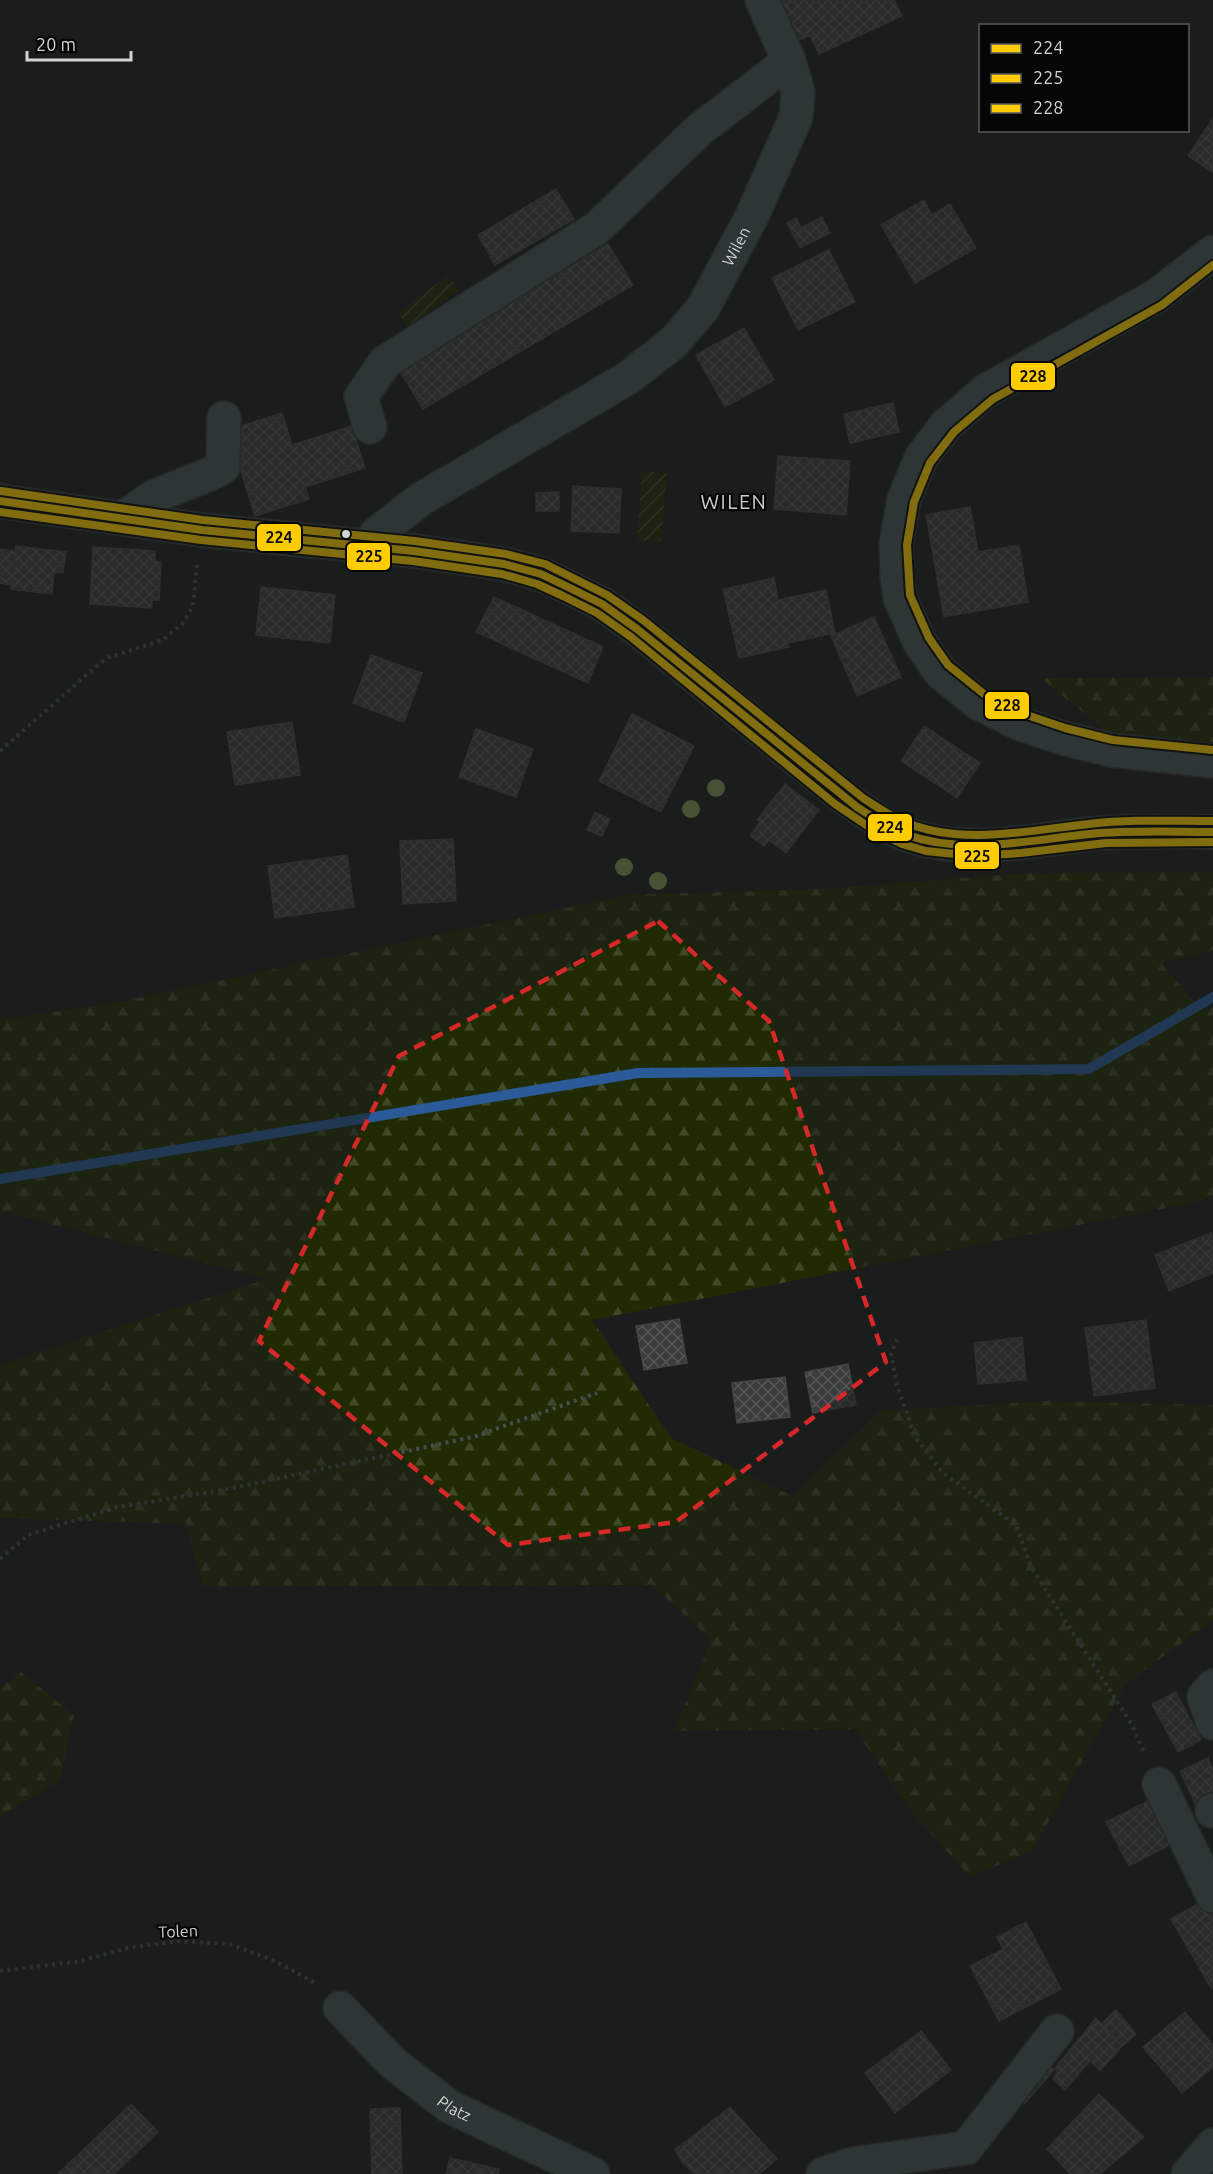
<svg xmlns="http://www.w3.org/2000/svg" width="1213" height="2174" viewBox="0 0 1213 2174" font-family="Ubuntu,sans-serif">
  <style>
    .forest { fill: url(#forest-firs) }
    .garden { fill: url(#garden-furrows) }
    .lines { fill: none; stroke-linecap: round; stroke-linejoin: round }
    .stream { stroke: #2a5a98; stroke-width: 10 }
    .building { fill: url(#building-cross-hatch); stroke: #424544; stroke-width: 1.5 }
    .minor-casing { stroke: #333636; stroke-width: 36 }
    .path { stroke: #454f51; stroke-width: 4; stroke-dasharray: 3 4.5; stroke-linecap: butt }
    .minor { stroke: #465256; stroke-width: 33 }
    .bus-1-casing { stroke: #050707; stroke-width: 12 }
    .bus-2-casing { stroke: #050707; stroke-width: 12 }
    .bus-3-casing { stroke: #050707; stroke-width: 12 }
    .bus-1 { stroke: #fc0; stroke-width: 8 }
    .bus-2 { stroke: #fc0; stroke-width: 8 }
    .bus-3 { stroke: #fc0; stroke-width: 8 }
    .tree { fill: #7d9350 }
    .marked { fill: none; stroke: #d62828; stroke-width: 4.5; stroke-dasharray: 12 8; stroke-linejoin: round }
    .bus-dot { fill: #d0d4d3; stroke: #050707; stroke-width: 2 }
    .labels { text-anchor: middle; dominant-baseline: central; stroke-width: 4.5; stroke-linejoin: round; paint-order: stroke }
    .street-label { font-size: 16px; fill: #d0d4d3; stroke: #050707 }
    .quarter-label { font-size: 20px; letter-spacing: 1.5px; fill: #c6cecd; stroke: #050707 }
    .line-badge { stroke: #050707; stroke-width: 2 }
    .pale-badge-label { font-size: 16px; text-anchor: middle; font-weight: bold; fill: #111 }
  </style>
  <defs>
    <pattern id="forest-firs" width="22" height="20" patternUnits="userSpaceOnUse" patternTransform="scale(1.5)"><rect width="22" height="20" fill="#202b04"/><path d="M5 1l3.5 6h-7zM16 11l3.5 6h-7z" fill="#3f4928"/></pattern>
    <pattern id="garden-furrows" width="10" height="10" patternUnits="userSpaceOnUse" patternTransform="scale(1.5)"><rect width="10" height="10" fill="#202b04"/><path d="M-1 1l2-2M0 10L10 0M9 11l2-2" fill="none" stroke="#3f4928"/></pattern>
    <pattern id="building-cross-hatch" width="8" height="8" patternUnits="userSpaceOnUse" patternTransform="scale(1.5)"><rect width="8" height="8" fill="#393c3b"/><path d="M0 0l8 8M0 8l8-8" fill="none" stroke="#555756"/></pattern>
  </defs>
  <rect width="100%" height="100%" fill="#191d1c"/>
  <path class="forest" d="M1213 677V742L1109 733 1040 678Z
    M1213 872V950L1161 963 1200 1009 1213 1008V1196L1197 1202 592 1320 671 1438 793 1496 880 1411 1047 1401 1213 1405V1620L1126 1684 1032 1851 970 1877 908 1808 855 1729 674 1731 711 1640 652 1585 203 1587 186 1524 0 1518V1365L267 1279 0 1211V1020L119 1002 626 895 823 889 1028 873Z
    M21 1672 74 1715 60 1781 0 1816V1688Z"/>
  <path class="garden" d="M448 275 459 290 408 328 398 313Z
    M642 471 667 473 661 542 637 540Z"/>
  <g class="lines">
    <path class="stream" d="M0 1179 638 1073 1089 1069 1213 997"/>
  </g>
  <path class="building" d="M776 0H894L902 16 819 54 810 35 795 42Z
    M1213 118V172L1188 156Z
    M556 189 574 219 495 265 478 235Z
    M924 200 932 215 950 204 976 248 915 283 881 225Z
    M822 217 830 233 800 248 787 223 796 218 801 228Z
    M608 244 633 285 423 409 398 368Z
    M829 250 855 302 798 330 772 278Z
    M744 328 774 380 725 407 696 355Z
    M893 403 899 432 850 443 844 414Z
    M282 413 292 445 352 426 365 468 305 487 309 499 255 516 228 430Z
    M778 456 850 461 846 515 774 509Z
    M573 486 621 489 619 533 571 531Z
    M559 492V511H536V493Z
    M970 507 978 552 1019 545 1028 602 944 617 926 515Z
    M16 546 66 552 63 573 54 572 52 594 11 589Z
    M93 547 155 551V561L161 562 159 600H152V608L90 604Z
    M0 549 16 551 12 585 0 583Z
    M774 578 778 600 826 590 835 633 788 643 789 647 739 658 723 589Z
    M261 587 335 595 330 643 256 635Z
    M494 597 603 647 588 683 476 632Z
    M874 617 901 677 857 696 831 636Z
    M371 655 422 673 404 722 353 703Z
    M632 714 694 746 661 812 599 781Z
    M292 722 300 775 235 785 227 732Z
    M924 726 980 763 957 798 901 761Z
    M476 729 533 749 516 797 459 777Z
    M785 784 819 810 786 853 769 840 764 846 750 836 760 822 757 820Z
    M595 812 610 819 602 836 587 830Z
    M453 839 456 901 403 904 400 841Z
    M347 855 354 907 275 918 268 866Z
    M1211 1233 1213 1238V1273L1169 1291 1155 1255Z
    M679 1319 687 1363 644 1370 636 1326Z
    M1146 1320 1155 1388 1094 1396 1085 1328Z
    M1022 1337 1026 1380 978 1384 974 1343Z
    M848 1364 856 1405 813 1413 805 1372Z
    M785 1377 790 1417 737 1423 732 1383Z
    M1176 1692 1201 1740 1178 1752 1152 1704Z
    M1208 1758 1213 1770V1795L1195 1803 1180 1771Z
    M1150 1800 1172 1844 1129 1866 1106 1822Z
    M1208 1898 1213 1907V1987L1211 1988 1171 1919Z
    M1026 1922 1061 1989 999 2021 970 1966 1003 1949 997 1937Z
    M1116 2010 1136 2034 1122 2046 1102 2023Z
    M1185 2012 1213 2045V2067L1182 2093 1143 2047Z
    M1096 2018 1122 2046 1100 2071 1090 2061 1065 2090 1053 2079 1058 2071 1055 2068Z
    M921 2031 951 2070 895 2113 865 2073Z
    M1046 2063 1054 2070 1025 2103 1018 2097Z
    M1099 2094 1144 2137 1100 2174H1070L1047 2149Z
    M131 2104 158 2132 114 2174H58Z
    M730 2107 777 2159 759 2174H695L683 2163 675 2150Z
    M400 2108 402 2174H372L370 2109Z
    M450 2158 499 2169 498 2174H446Z"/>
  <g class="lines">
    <defs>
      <g id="minor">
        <path d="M1213 252 1156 296 987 390 946 425 921 458 904 499 896 544 897 576 900 598 920 643 940 672 978 703 1020 724 1062 738 1111 750 1213 761"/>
        <path d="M370 427 361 397 385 362 597 228 699 130 789 61"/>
        <path d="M0 501 202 530 414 551 504 564 541 574 568 587 602 604 637 629 842 796C862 810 882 825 905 834 965 856 1028 841 1090 834 1131 830 1172 832 1213 832"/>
        <path d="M123 518 155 496 210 474 223 467 224 418"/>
        <path id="s1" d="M375 547 376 534 421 499 628 378 674 342 703 308 752 216 796 117 798 92 789 61 762 0"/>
        <path d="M1213 1686 1204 1697 1213 1723"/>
        <path d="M1159 1784 1213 1896"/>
        <path d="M1212 1811 1213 1810"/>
        <path id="s2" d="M340 2008 393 2063 450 2107 593 2174"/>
        <path d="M823 2174 852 2164 966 2148 1057 2031"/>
        <path d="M1188 2174 1213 2145"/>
      </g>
    </defs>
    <use href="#minor" class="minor-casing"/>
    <path class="path" d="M0 751 106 658 163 640 182 624 193 606 197 564
      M897 1339 891 1354 897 1385 915 1437 943 1473 1016 1525 1031 1567 1132 1725 1145 1754
      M0 1559 28 1535 118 1507 223 1490 473 1437 597 1393
      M0 1971 81 1961 128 1948 180 1941 229 1944 275 1961 317 1984"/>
    <use href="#minor" class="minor"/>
    <defs>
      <path id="bus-1" d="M0 501 202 530 414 551 504 564 541 574 568 587 602 604 637 629 857 807C872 817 887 827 904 834 965 856 1028 840 1090 834 1131 830 1172 832 1213 832"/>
      <path id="bus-2" d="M0 512 201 540 413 561 502 574 537 584 563 596 597 613 631 637 835 804 875 831 902 844 926 851 974 856 1021 853 1106 843 1213 842"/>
      <path id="bus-3" d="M1213 265 1162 305 993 399 954 432 930 463 914 502 907 545 910 595 929 638 948 665 984 694 1024 714 1065 728 1113 740 1213 750
        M1 491 203 520 415 541 506 554 545 564 607 595 643 620 863 798C877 807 891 817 907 823 965 846 1029 830 1089 824 1130 819 1172 821 1213 821"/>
    </defs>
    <use href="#bus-1" class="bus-1-casing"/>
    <use href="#bus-2" class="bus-2-casing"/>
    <use href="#bus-3" class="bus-3-casing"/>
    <use href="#bus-1" class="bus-1"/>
    <use href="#bus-2" class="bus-2"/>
    <use href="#bus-3" class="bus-3"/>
  </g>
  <g class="tree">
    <circle cx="716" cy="788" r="9"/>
    <circle cx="691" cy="809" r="9"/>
    <circle cx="624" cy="867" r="9"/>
    <circle cx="658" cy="881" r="9"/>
  </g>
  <path d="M0 0H1213V2174H0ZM658 921 769 1021 886 1362 676 1522 508 1545 259 1341 399 1056Z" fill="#191d1c" fill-opacity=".55" fill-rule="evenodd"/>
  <path class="marked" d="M658 921 769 1021 886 1362 676 1522 508 1545 259 1341 399 1056Z"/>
  <circle class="bus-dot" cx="346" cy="534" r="5"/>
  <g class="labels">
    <g class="street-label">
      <text stroke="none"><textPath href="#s1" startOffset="483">Wilen</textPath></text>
      <text transform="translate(178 1931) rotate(-2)">Tolen</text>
      <text stroke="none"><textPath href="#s2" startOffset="153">Platz</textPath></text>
    </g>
    <g class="quarter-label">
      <text x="734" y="501">WILEN</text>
    </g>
  </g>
  <g class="line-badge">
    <rect x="1010" y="362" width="46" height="29" rx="6" fill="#fc0"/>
    <rect x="256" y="523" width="46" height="29" rx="6" fill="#fc0"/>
    <rect x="346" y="542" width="45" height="29" rx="6" fill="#fc0"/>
    <rect x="984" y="691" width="46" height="29" rx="6" fill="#fc0"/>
    <rect x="867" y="813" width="46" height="29" rx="6" fill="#fc0"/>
    <rect x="954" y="841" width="46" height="29" rx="6" fill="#fc0"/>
  </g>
  <g class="pale-badge-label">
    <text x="1033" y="382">228</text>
    <text x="279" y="543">224</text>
    <text x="369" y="562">225</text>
    <text x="1007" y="711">228</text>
    <text x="890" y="833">224</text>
    <text x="977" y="862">225</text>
  </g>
  <rect x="979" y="24" width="210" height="108" fill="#050707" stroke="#565959" stroke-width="1.5"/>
  <rect x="991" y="44" width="30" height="9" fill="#ffcc00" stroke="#565959" stroke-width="1.5"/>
  <text x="1033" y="54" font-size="18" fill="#d0d4d3">224</text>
  <rect x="991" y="74" width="30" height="9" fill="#ffcc00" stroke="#565959" stroke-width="1.5"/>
  <text x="1033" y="84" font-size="18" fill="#d0d4d3">225</text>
  <rect x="991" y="104" width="30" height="9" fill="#ffcc00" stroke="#565959" stroke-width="1.5"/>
  <text x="1033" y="114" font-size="18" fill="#d0d4d3">228</text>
  <path d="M27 51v9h104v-9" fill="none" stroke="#d0d4d3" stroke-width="3"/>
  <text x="36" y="51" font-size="18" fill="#d0d4d3" stroke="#050707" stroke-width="4.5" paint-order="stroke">20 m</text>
</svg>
